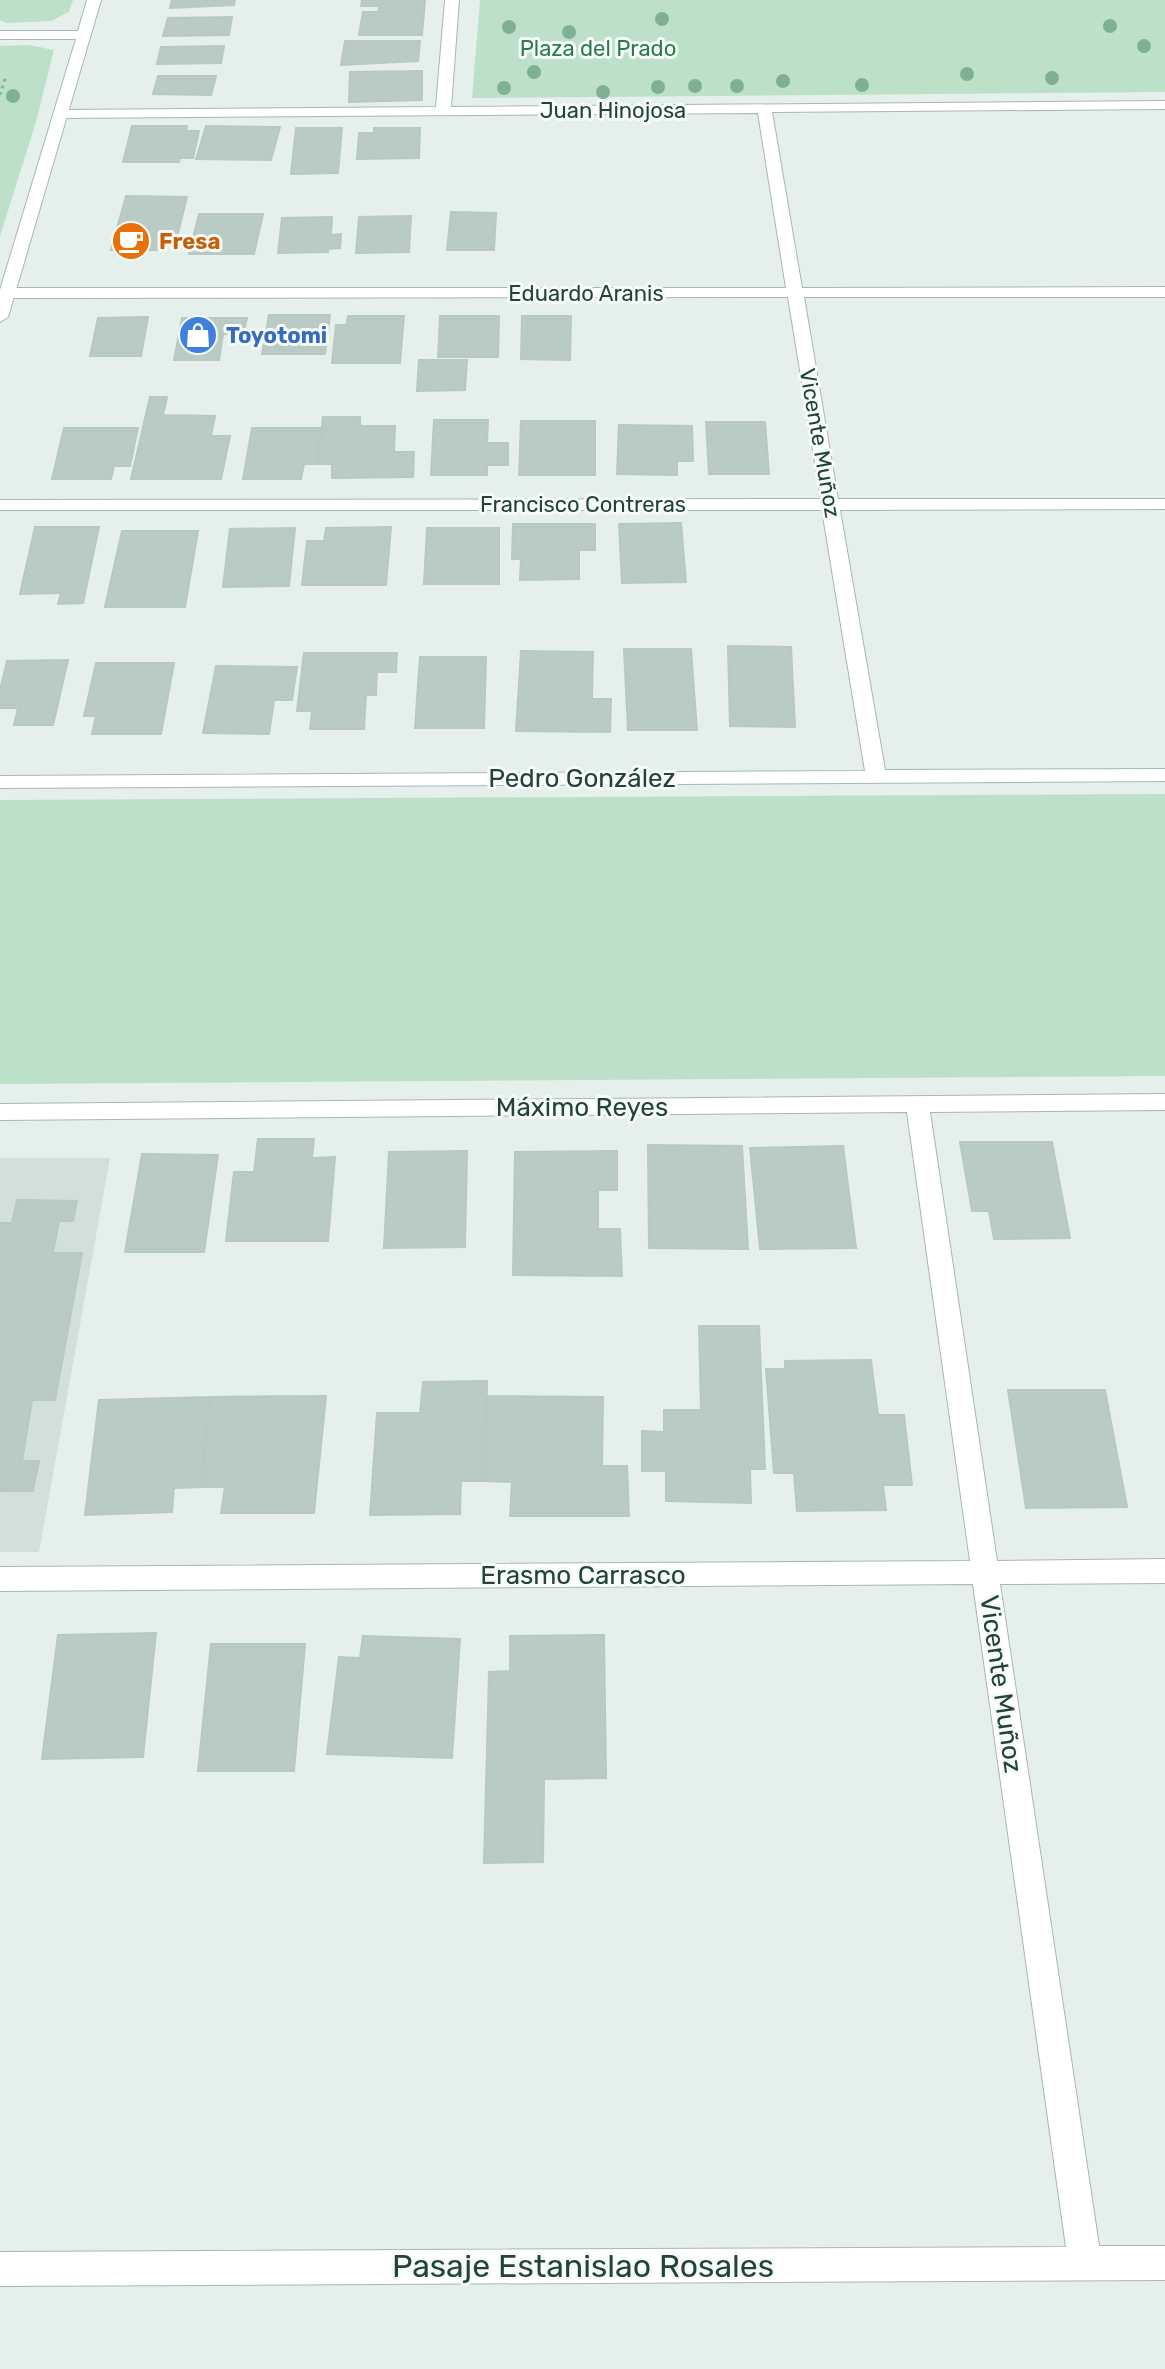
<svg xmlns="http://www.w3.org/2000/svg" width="1165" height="2369" viewBox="0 0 1165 2369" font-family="Rubik,sans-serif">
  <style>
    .built { fill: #d3dfda }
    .green { fill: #bde0c9 }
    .building { fill: #bacac4; stroke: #b7c9c2; stroke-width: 2 }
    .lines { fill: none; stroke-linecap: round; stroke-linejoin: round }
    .minor-casing { stroke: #a7b8b3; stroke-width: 2 }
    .tertiary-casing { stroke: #a7b8b3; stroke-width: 2 }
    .path { stroke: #84b3a7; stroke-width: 3; stroke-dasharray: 3 4; stroke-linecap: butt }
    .minor { fill: #fff; fill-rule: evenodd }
    .tertiary { fill: #fff; fill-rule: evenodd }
    .tree { fill: #7faf95 }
    .labels { text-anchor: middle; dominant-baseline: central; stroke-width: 6; stroke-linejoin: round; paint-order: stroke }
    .far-park-label { font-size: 22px; fill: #2b7b4e; stroke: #f6fbf8 }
    .far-street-label { font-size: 22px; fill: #23423b; stroke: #f6fbf8 }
    .far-food-label { font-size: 22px; font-weight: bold; fill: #c56008; stroke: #f6fbf8; text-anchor: start }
    .far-shop-label { font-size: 22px; font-weight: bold; fill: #366cbe; stroke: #f6fbf8; text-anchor: start }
    .street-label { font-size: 26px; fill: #23423b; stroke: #f6fbf8 }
    .near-street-label { font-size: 32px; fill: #23423b; stroke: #f6fbf8 }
  </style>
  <rect width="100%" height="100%" fill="#e5efeb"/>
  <path class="built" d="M0 1158H110L39 1552H0Z"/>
  <path class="green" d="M0 0H73L69 12 51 21 6 23 0 20Z
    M480 0H1165V92L472 98Z
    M29 45 54 50 36 122 0 236V46Z
    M1165 794V1076L0 1084V800Z"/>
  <path class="building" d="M172 0H235L234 5 170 8Z
    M362 0H425L424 12H378L379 6H361Z
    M363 12H424L422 35H359Z
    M232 17 229 35 163 36 168 18Z
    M345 41H420L418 61 341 65Z
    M224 46 221 63 157 64 161 47Z
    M422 71V100L349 102 350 72Z
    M158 76H216L211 95 153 94Z
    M132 126H187L186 131H199L193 158H180L179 162H123Z
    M206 126 280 127 271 160 196 159Z
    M296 128H342L338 173 291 174Z
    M374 128H420L419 158 357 159 359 133H374Z
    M126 196 187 197 175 245H159L158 250H111Z
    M451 212 496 213 494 250H447Z
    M199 214H263L254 254H189Z
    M411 216 409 252 356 253 359 217Z
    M332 217 331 235 341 234 340 248 328 249V252L278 253 282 218Z
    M269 315H330L325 354H262Z
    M348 316H404L400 363H332L336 325H346Z
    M440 316H499L498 357H438Z
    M522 316H571L570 360 521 359Z
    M148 317 141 356H90L98 318Z
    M182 318H247L243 334H223L219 360H174Z
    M419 360H467L465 390 417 391Z
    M150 397H167L163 415 215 416 211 436H230L221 479H131Z
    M323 417H360V426H395L394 452H414L413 477 332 478V464H318Z
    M434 420H488L487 443H508V465H487V475H431Z
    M521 421H595V475H519Z
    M706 422H765L769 474H709Z
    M619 425 692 426 693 461H677V475L617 474Z
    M64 428H138L130 466H114L111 479H52Z
    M252 428H321L316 464H304L301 479H243Z
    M681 523 686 582 622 583 619 524Z
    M513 524H595V550H579V579L520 580 521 559H512Z
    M35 527H99L83 603 58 604 61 593 20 594Z
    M391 527 386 585H302L307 541H324L326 528Z
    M295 528 289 586 223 587 230 529Z
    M427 528H499V584H424Z
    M122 531H198L185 607H105Z
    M728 646 791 647 795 727 730 726Z
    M624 649H691L697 730H628Z
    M521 651 593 652 592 699H611L610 732 516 731Z
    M304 653H397L396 672H377L376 695H366L364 729H310L312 711H297Z
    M420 657H486L484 728H415Z
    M68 660 53 725H14L18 708H0V690L7 661Z
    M96 663H174L161 734H92L96 716H84Z
    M216 666 297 667 292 700H274L269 734 203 733Z
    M258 1139H314L312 1158 335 1157 328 1241H226L234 1172H254Z
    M960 1142H1052L1070 1238 994 1239 989 1211H972Z
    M648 1145 742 1146 748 1249 649 1248Z
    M843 1146 856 1248 760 1249 750 1148Z
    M467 1151 465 1247 384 1248 389 1152Z
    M617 1151V1190H598V1229H620L622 1276 513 1275 515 1152Z
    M142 1154 218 1155 204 1252H125Z
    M17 1200 77 1201 73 1221H59L53 1253H82L55 1400H32L22 1461H39L33 1491H0V1223H12Z
    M699 1326H759L765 1469H750L751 1503 666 1501V1471H642V1431L664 1432V1410H701Z
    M871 1360 878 1415H904L912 1485H883L886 1510 797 1511 794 1473H774L766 1369H785V1361Z
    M487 1381 485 1481H461L460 1514 370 1515 377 1413H420L423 1382Z
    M1008 1390H1105L1127 1507 1026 1508Z
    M326 1396 314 1513H221L225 1487H201L210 1397Z
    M486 1396 603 1397 602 1466H627L629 1516H510L512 1482 485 1481Z
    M210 1397 201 1487 174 1488 172 1512 85 1515 99 1400Z
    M156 1633 143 1757 42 1759 58 1635Z
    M604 1635 606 1778 544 1779 543 1862 484 1863 489 1672 510 1671V1636Z
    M363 1636 460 1639 452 1758 327 1754 339 1657 360 1658Z
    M211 1644H305L294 1771H198Z"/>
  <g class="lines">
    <defs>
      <path id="minor" d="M445 0H459L451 107 1165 101V109L772 112 802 288 1165 287V297H804L838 499H1165V509L840 510 885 770 1165 769V781L0 788V776L865 771 822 510H0V500L821 499 788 297 7 298 0 294 1 290 7 288H786L758 113 60 118 53 114 60 110 436 107Z
        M1165 1094V1110L930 1112 997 1561 1165 1559V1583L1000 1584 1099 2246H1165V2280L0 2286V2252L1066 2247 973 1584 0 1591V1567L970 1561 907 1112 0 1120V1104Z"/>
      <path id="tertiary" d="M87 0H101L8 317 0 322V290L76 39H0V31H78Z"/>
    </defs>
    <use href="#minor" class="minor-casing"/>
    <use href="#tertiary" class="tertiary-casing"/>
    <path class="path" d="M0 95 6 76"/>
    <use href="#minor" class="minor"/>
    <use href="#tertiary" class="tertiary"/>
  </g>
  <g class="tree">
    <circle cx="662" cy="19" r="7"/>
    <circle cx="1110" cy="26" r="7"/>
    <circle cx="509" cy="27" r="7"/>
    <circle cx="569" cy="32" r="7"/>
    <circle cx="1144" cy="46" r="7"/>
    <circle cx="534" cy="72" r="7"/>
    <circle cx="967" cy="74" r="7"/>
    <circle cx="1052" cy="78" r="7"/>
    <circle cx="783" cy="81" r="7"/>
    <circle cx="862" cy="85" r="7"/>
    <circle cx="695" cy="86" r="7"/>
    <circle cx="737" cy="86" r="7"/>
    <circle cx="658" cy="87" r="7"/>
    <circle cx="504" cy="88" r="7"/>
    <circle cx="603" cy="92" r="7"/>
    <circle cx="13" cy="96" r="7"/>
  </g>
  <defs>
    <symbol id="cafe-disc" viewBox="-11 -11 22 22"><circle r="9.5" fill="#e8710a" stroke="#f6fbf8"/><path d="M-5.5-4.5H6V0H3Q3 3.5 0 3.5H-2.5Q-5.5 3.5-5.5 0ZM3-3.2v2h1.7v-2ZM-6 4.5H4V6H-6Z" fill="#fff"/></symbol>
    <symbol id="shop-disc" viewBox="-11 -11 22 22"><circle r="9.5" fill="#3f7fe0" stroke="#f6fbf8"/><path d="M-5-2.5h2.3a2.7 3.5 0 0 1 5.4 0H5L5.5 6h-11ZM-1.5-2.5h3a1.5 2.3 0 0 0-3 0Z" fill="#fff"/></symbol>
  </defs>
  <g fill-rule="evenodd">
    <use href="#cafe-disc" x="109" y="219" width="44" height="44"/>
    <use href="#shop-disc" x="176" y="313" width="44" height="44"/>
  </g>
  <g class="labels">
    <g class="far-park-label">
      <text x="598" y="48">Plaza del Prado</text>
    </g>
    <g class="far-street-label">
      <text x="613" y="110">Juan Hinojosa</text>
      <text x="586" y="293">Eduardo Aranis</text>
      <text transform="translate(820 443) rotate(80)">Vicente Muñoz</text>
      <text x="583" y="504">Francisco Contreras</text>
    </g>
    <g class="far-food-label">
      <text x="159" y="241">Fresa</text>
    </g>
    <g class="far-shop-label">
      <text x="226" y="335">Toyotomi</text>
    </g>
    <g class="street-label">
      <text x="582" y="778">Pedro González</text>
      <text x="582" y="1107">Máximo Reyes</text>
      <text x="583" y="1575">Erasmo Carrasco</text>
      <text transform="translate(1001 1684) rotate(82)">Vicente Muñoz</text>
    </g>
    <g class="near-street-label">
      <text x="583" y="2266">Pasaje Estanislao Rosales</text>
    </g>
  </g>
</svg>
